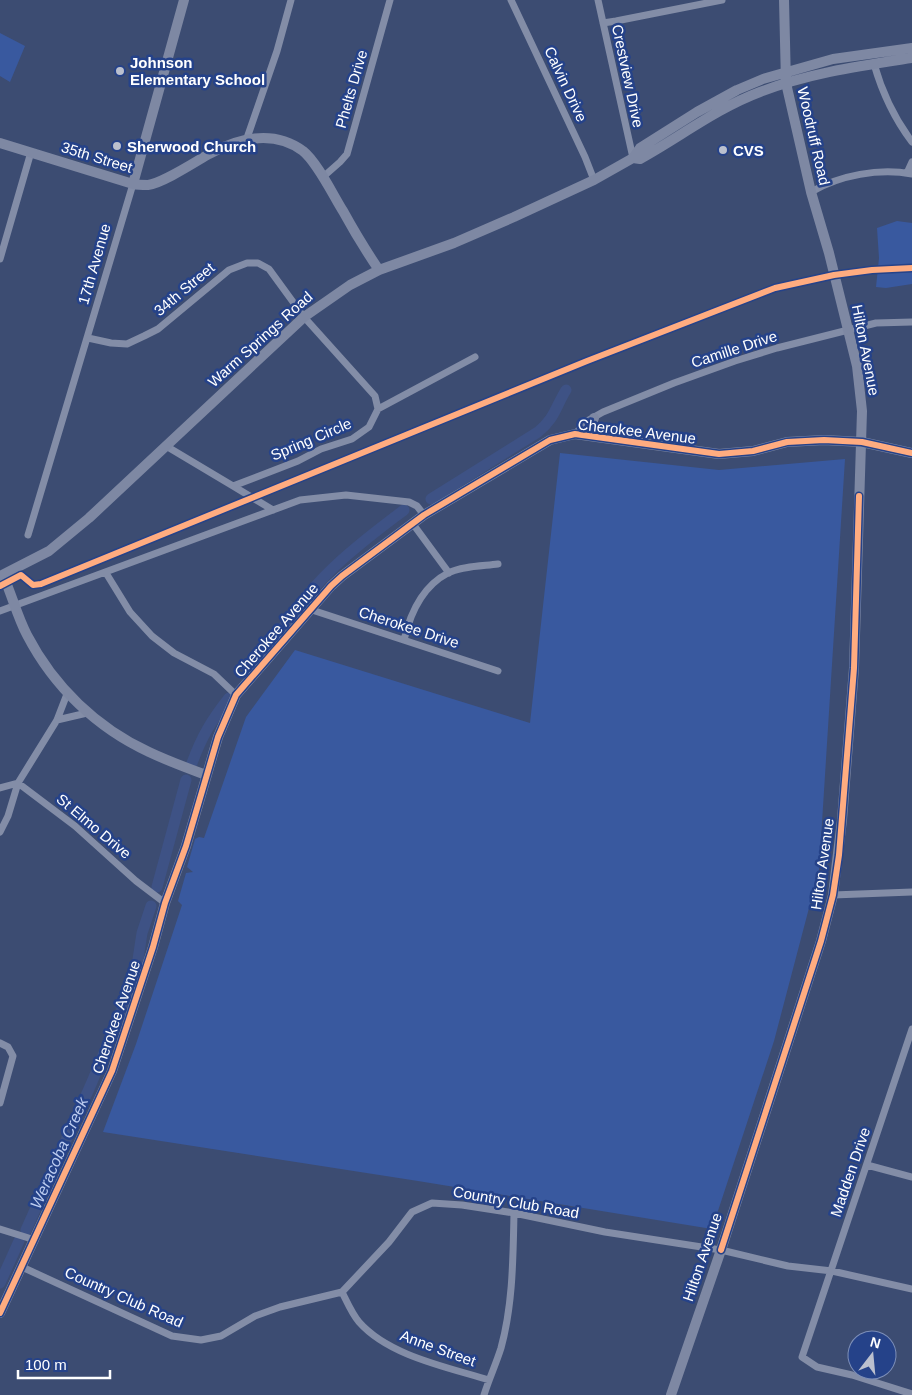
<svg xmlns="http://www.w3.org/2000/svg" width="912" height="1395" viewBox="0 0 912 1395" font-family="Arial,sans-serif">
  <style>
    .green { fill: #39599f }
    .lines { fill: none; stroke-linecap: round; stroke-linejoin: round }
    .river { stroke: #3e5285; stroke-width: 11 }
    .street { stroke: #838da7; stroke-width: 7 }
    .secondary { stroke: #7e88a3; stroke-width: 10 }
    .cycleway-casing { stroke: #254289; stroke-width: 9 }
    .cycleway { stroke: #ffac80; stroke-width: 6 }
    .poi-dot { fill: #bbc0ce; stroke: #254289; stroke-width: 2 }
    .labels { text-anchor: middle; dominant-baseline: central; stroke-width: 5; stroke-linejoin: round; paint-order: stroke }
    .poi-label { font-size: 15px; font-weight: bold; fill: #fff; stroke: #254289; text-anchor: start }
    .street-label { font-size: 15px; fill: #fff; stroke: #254289 }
    .water-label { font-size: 16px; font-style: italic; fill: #bdcdf1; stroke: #254289 }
  </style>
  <rect width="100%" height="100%" fill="#3c4c72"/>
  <path class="green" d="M0 33 25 46 10 82 0 76Z
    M897 221 912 223V284L886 288 876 287 879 258 877 228Z
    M560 453 719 470 845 459 819 870 774 1041 712 1229 418 1181 103 1132 136 1044 182 905 178 901 186 873 193 872 187 867 195 839 199 837 204 838 246 717 295 650 530 723Z"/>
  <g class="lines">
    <path class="river" d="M431 499 538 432C555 418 555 408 566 390
      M261 658C282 629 304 596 330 571 353 548 379 529 404 510
      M192 763C202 736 211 721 229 698
      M157 887 186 780
      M26 1230 92 1082 129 992 137 966 142 933 151 906
      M0 1283 19 1241"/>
    <path class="street" d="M511 0 585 157 594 180
      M598 0 633 158
      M603 23 616 21 722 0
      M874 64C882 92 894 118 912 142
      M247 138 277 51 291 0
      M907 173 912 162
      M323 177 340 162 347 154 390 0
      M811 192C840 175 879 168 912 174
      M0 259 31 152
      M88 338 111 343 127 344 144 336 158 329 229 270 247 263H258L269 269 304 317 375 396 378 409 369 427 352 439 321 449 298 461 233 486 166 446
      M378 409 475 357
      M575 434 587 421 603 412 674 383 735 361 777 348 876 323 912 322
      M233 486 273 510
      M413 524 449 573
      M28 535 133 184
      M106 573 130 612 152 636 174 653 214 674 236 695
      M312 610 498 671
      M0 611 300 500 346 495 409 502 417 506 424 515
      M404 640C410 614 423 586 448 573 462 566 483 566 498 564
      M57 720 87 713
      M0 788 18 783 75 826 136 881 165 903
      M0 832 8 816 18 783 57 720 67 694
      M833 895 912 892
      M912 1029 802 1357 817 1367 852 1375 912 1394
      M0 1043 8 1047 13 1056 0 1103
      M867 1165 912 1177
      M0 1229 35 1240
      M22 1267 172 1336 201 1340 221 1336 255 1316 280 1307 342 1292 389 1242 412 1212 432 1203 462 1205 514 1213 605 1232 721 1250 788 1266 832 1271 912 1289
      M342 1292C347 1302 352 1314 359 1322 389 1356 447 1367 489 1380
      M484 1395C489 1379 496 1364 501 1348 513 1304 513 1258 514 1213"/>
    <path class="secondary" d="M0 143 133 184C138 185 143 185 148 185 163 183 195 162 209 154 239 138 273 129 303 151 317 162 333 195 343 211 354 231 366 251 379 270
      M633 158 640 159C680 137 717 108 760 92 809 73 860 66 912 58
      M133 184 184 0
      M594 418 592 423 594 436
      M3 575C12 595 17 616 27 635 54 687 97 728 149 752 168 761 187 768 206 775
      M0 576 49 551 89 518 304 317 350 285 379 270 454 243 514 217 594 180 633 158 640 148 697 112 737 90 763 79 833 59 912 48
      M0 1313 112 1071 153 947 165 903 186 846 218 737 236 695 331 586 342 576 424 515 550 440 575 434 719 454 753 451 787 442 824 440 862 442 912 453
      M671 1395 721 1250 821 941 833 895 842 820 854 668 862 411 857 366 829 253 811 192 786 83 784 0"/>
    <defs>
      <path id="cycleway" d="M0 586 21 575 33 585 41 584 587 361 775 288 834 275 872 270 912 268
        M721 1250 821 941 833 895 839 855 854 668 859 496
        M0 1313 112 1071 153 947 165 903 186 846 218 737 236 695 331 586 342 576 424 515 550 440 575 434 719 454 753 451 787 442 824 440 862 442 912 453"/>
    </defs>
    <use href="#cycleway" class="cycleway-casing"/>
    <use href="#cycleway" class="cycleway"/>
  </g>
  <g class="poi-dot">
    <circle cx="120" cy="71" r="5"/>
    <circle cx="117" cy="146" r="5"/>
    <circle cx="723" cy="150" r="5"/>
  </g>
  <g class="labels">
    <g class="poi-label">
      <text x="130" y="62">Johnson<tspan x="130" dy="17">Elementary School</tspan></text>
      <text x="127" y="146">Sherwood Church</text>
      <text x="733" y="150">CVS</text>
    </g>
    <g class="street-label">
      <text transform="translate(628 76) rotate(78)">Crestview Drive</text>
      <text transform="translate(566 84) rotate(65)">Calvin Drive</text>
      <text transform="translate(351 89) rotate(-74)">Phelts Drive</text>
      <text transform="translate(814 136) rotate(77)">Woodruff Road</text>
      <text transform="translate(97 157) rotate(17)">35th Street</text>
      <text transform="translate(94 264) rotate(-74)">17th Avenue</text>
      <text transform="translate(184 289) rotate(-40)">34th Street</text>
      <text transform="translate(260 339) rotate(-42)">Warm Springs Road</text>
      <text transform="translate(734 349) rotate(-18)">Camille Drive</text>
      <text transform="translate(866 350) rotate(79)">Hilton Avenue</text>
      <text transform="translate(637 431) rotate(7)">Cherokee Avenue</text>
      <text transform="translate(311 439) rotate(-23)">Spring Circle</text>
      <text transform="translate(409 627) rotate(18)">Cherokee Drive</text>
      <text transform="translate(276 630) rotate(-49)">Cherokee Avenue</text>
      <text transform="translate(94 826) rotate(40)">St Elmo Drive</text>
      <text transform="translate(822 864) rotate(-82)">Hilton Avenue</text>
      <text transform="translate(116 1017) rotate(-71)">Cherokee Avenue</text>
      <text transform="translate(850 1172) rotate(-71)">Madden Drive</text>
      <text transform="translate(516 1202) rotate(10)">Country Club Road</text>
      <text transform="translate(702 1257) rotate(-71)">Hilton Avenue</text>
      <text transform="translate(124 1297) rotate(24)">Country Club Road</text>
      <text transform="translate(438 1348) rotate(20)">Anne Street</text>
    </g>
    <g class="water-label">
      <text transform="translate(59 1153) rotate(-66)">Weracoba Creek</text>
    </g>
  </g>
  <g transform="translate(872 1355) rotate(16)"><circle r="24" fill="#254289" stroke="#7c8eb8"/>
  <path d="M0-4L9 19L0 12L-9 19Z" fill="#bbc0ce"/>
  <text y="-8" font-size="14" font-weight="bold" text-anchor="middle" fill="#ffffff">N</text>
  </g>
  <path d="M18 1370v8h92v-8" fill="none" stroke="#ffffff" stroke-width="2.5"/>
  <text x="25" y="1370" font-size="15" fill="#ffffff" stroke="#254289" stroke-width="4" paint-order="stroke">100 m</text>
</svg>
